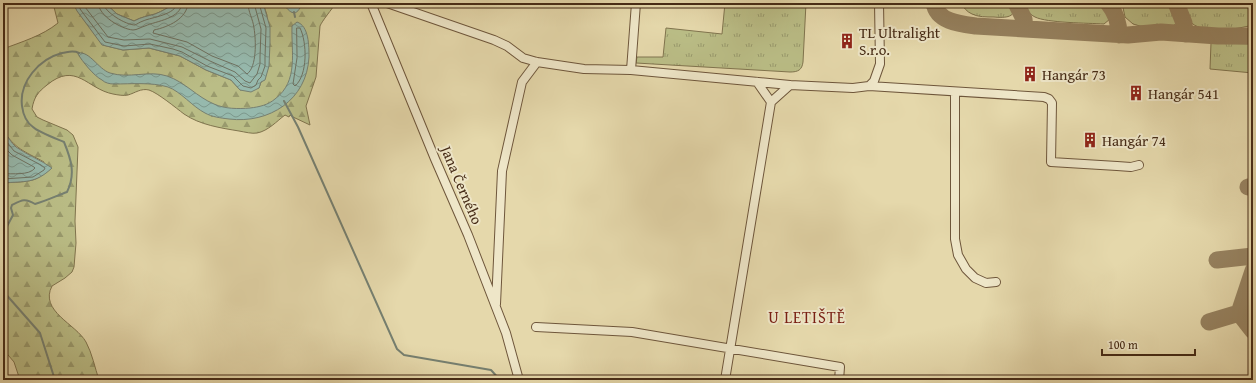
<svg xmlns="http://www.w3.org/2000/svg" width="1256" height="383" viewBox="0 0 1256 383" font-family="'Gentium Book Plus',serif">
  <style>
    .grass { fill: url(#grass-tufts); stroke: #80744e }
    .forest { fill: url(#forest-firs); stroke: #80744e }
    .water { fill: url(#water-waves); stroke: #768071 }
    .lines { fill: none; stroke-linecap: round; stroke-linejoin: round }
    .shore { stroke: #6e7262; stroke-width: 1 }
    .stream { stroke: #768071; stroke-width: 2 }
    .taxiway { stroke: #968260; stroke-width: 17 }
    .minor-casing { stroke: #6e563b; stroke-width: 10 }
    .minor { stroke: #eee6c8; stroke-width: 8 }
    .labels { text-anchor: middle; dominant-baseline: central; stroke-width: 4; stroke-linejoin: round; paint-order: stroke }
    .poi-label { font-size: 15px; fill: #462b16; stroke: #eee6c8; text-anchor: start }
    .street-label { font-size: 15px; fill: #462b16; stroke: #eee6c8 }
    .neighbourhood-label { font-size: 16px; letter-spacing: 1px; fill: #7a1f14; stroke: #eee6c8 }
  </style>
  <defs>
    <pattern id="grass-tufts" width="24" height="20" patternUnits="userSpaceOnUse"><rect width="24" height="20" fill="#babd86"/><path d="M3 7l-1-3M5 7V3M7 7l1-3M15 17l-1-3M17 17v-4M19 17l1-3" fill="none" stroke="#999a6d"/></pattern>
    <pattern id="forest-firs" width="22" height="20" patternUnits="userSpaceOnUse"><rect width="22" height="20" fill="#babd86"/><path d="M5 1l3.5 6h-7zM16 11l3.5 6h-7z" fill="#999a6d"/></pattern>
    <pattern id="water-waves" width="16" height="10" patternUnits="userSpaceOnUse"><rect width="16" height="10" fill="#96b9ad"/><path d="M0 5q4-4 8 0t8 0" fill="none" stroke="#7c978c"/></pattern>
  </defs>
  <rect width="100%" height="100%" fill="#e5d8ab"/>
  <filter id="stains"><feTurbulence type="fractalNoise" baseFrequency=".005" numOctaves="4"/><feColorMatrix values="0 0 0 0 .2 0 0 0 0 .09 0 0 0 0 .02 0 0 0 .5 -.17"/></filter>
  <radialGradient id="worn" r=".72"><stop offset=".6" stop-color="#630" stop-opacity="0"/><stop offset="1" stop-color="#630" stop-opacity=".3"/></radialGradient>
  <path class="grass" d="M725 3H806L803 62C802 70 798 72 790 72L636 63 637 57H663L666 28 722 34Z
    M961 3H1011C1020 18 1004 18 994 17 986 17 978 17 972 14 967 12 963 7 961 3Z
    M1023 3H1103L1111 15 1110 19 1104 24C1088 23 1047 23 1035 17 1029 14 1026 9 1023 3Z
    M1122 3H1170L1177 17V23L1170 28 1140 26 1133 24 1125 17Z
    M1188 3H1253V25C1237 29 1200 36 1189 20 1187 16 1185 10 1184 5Z
    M1211 43 1253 44V73L1210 69Z"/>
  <path class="forest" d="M53 3H77L75 7 103 45 123 50 149 48 180 56 206 70 231 80 240 90 259 88 261 82 265 79 267 15 263 3H336C332 9 322 21 320 26L316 77 306 106 310 125 293 117 290 115 289 117 285 115C277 121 268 131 257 133 252 134 245 132 239 131 221 128 200 125 184 114 176 108 158 93 149 90 141 88 135 93 128 95 124 96 118 95 113 94 87 89 76 61 47 85 38 92 34 97 32 109L37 117 43 120 67 130 73 135 78 147 75 221 76 243 74 267 72 272 65 278 52 286C39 311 76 324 86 342 92 353 95 368 99 380H20L14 362 3 349V183C12 182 38 183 42 174 43 170 43 165 44 162 24 151 15 149 3 130V49C21 42 42 36 58 23Z
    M105 3H175C169 7 163 11 155 14 148 16 141 17 134 21L117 14Z"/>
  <path class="water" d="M77 3H105L117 14 134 21C141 17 148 16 155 14 163 11 169 7 175 3H263L270 27V43L269 66 265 80 261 82 259 88 251 92 240 90 231 80 206 70 180 56 149 48 123 50 102 45 77 11 75 7Z
    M283 3H302C297 18 290 14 283 3Z
    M297 22C309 26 309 46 309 57 307 100 269 124 229 119 221 118 212 117 205 113 193 107 180 91 168 87 151 82 131 84 114 84 110 84 105 83 102 80 94 76 82 61 78 54V53C90 51 98 69 110 73 129 79 149 70 167 76 185 82 197 97 214 104 225 109 238 109 250 108 259 107 268 105 275 99 299 81 291 52 292 26Z
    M3 130C7 135 11 143 16 147 27 155 41 160 52 168 35 184 25 181 3 183Z"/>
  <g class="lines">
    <path class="shore" d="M80 3V9L105 42 124 46 150 44 173 49 182 52 207 66 233 76 243 86 251 88 256 85 258 80 261 77 265 66V58L266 28 259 3
      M85 3V7L108 37 124 40 150 39 182 47 210 61 235 72 245 81 250 83 257 74 260 64V57L261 29 254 3
      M98 3C99 16 121 29 133 30 137 30 141 27 145 26 156 21 181 19 182 3
      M103 3C104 12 126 25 135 25 137 24 140 22 143 21 152 17 176 15 177 3
      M188 3C187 19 168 27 154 30L153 33 187 42 212 56 238 66 247 74C257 67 256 40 254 28 253 19 248 12 248 3
      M297 28H300C307 42 308 75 295 86L293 84 297 58Z
      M3 137 14 151 41 165 45 168 44 170 33 177 3 179
      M3 146 12 155 34 167 35 168C29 176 12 173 3 174"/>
    <path class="stream" d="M294 12 295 17
      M284 101 298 127 397 349 404 355 491 370 500 380
      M3 234 13 215 11 208 12 205C22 200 25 198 35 204 46 201 56 196 67 192 76 174 71 159 64 142 57 139 38 132 33 127 26 122 23 114 22 106 19 82 39 59 62 53 69 52 73 50 79 53
      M3 291 40 333 55 380"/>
    <path class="taxiway" d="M934 3C937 22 960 24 976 26L1128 35 1161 32 1218 36H1253
      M1016 3 1024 19 1025 29
      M1108 3C1116 13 1119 22 1119 35
      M1176 3 1184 23 1185 34
      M1248 187 1253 186
      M1217 260 1253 256
      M1239 313 1253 271
      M1239 313 1253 331
      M1209 322 1239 313"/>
    <defs>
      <path id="minor" d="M371 3 435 159 468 235 506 333 519 380
        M387 3 494 40 507 46 523 58 537 62 584 69 631 70 790 85
        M631 70 636 3
        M757 82 771 102
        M869 86 874 81 880 64 879 3
        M955 92V239L958 255 966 269 975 278 986 283 996 282
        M496 304 502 171 522 82 537 62
        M536 327 632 332 840 367 839 380
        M725 380 771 102 790 85 853 88 869 86 1044 97 1049 99 1052 103 1051 162 1117 166 1131 167 1139 165"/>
    </defs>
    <use href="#minor" class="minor-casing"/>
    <use href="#minor" class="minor"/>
  </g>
  <defs>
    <symbol id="building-bare" viewBox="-9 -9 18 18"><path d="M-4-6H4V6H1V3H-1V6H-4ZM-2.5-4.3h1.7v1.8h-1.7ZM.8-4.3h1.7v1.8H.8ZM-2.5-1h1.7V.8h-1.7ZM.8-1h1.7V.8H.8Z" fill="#8f2418" stroke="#eee6c8" stroke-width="2.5" paint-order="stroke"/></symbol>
  </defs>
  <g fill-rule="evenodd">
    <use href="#building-bare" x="836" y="30" width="22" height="22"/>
    <use href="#building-bare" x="1019" y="63" width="22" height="22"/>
    <use href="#building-bare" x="1125" y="82" width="22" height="22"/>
    <use href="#building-bare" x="1079" y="129" width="22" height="22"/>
  </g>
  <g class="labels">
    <g class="poi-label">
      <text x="859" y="32">TL Ultralight<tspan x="859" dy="17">S.r.o.</tspan></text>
      <text x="1042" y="74">Hangár 73</text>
      <text x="1148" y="93">Hangár 541</text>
      <text x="1102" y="140">Hangár 74</text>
    </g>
    <g class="street-label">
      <text transform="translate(462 185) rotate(67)">Jana Černého</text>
    </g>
    <g class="neighbourhood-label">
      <text x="807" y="317">U LETIŠTĚ</text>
    </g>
  </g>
  <rect width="1256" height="383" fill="none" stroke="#e5d8ab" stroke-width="16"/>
  <rect x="4" y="4" width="1248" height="375" fill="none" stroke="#462b16" stroke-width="2"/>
  <rect x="8" y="8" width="1240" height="367" fill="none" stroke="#462b16"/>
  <path d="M1102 349v6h93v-6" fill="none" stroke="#462b16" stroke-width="2"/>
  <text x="1108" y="349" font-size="12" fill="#462b16" stroke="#eee6c8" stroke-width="3" paint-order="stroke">100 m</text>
  <rect width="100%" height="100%" filter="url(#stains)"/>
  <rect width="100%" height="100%" fill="url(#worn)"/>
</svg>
